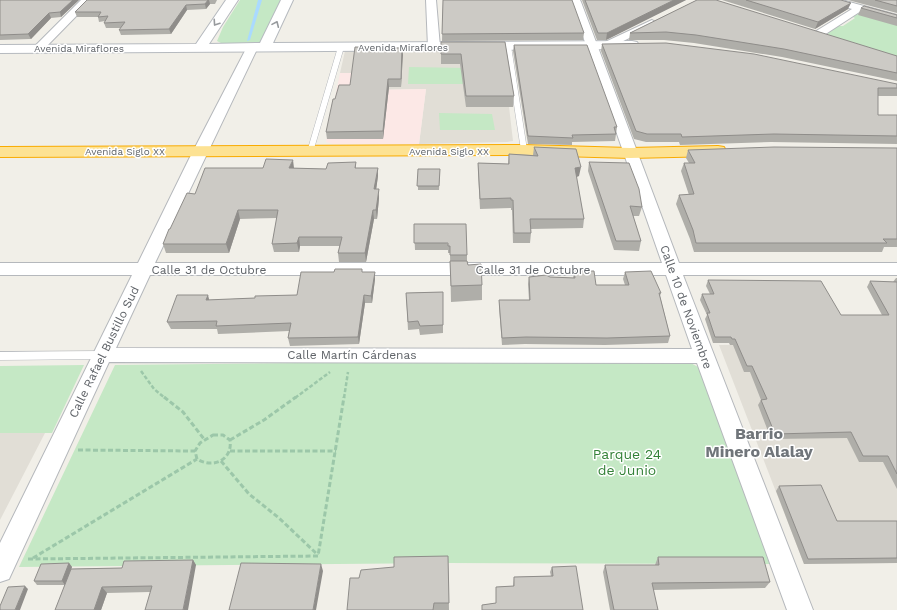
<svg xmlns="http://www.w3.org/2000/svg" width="897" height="610" viewBox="0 0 897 610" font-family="'Work Sans',sans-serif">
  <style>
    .education { fill: #e1ded6 }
    .medical { fill: #fce8e6 }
    .green { fill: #c5e8c5 }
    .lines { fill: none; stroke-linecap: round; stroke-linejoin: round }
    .stream { fill: #aadaff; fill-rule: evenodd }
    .lane-casing { stroke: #b5b8bc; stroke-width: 1 }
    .street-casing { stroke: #b5b8bc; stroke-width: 2 }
    .secondary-casing { stroke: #b6babf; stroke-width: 2 }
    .highway-casing { stroke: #f9ab00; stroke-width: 2 }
    .path-far1 { stroke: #9cc7a9; stroke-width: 2.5; stroke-dasharray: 4 2; stroke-linecap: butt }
    .path { stroke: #9cc7a9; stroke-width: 3; stroke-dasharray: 5 2.5; stroke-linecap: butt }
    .lane { fill: #fff; fill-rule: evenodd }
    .street { fill: #fff; fill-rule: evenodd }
    .secondary { fill: #fff; fill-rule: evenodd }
    .highway { fill: #fde293; fill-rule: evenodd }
    .wall { fill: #afaea9 }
    .shaded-wall { fill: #8f8d8a }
    .building { fill: #cccac5; stroke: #8f8d8a }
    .oneway { stroke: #979a9d }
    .labels { text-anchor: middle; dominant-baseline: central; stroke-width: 3; stroke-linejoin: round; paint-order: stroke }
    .far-street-label { font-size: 10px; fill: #5f6368; stroke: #fff }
    .street-label { font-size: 12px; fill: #5f6368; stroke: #fff }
    .near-park-label { font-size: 14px; fill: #348238; stroke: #fff }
    .near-neighbourhood-label { font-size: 16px; font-weight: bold; fill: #70757a; stroke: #fff }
  </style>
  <rect width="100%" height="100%" fill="#f1efe8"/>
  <path class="education" d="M345 51H494L503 55 513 141 507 142 419 144 426 89 369 90 372 73H340Z
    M897 344V563L804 564 719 345Z
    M0 433H45L0 520Z"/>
  <path class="medical" d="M340 73H372L369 90 426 89 419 144H333L326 142Z"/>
  <path class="green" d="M240 0H283L263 45 223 44 217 41 223 27Z
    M870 12 897 20V56L830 36 827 32 837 26H843L855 18 853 17 859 13Z
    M409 67 467 68 469 84H408Z
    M439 113 492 114 495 130H440Z
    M674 359 685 360 700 368 773 564 448 563 19 567 115 365Z
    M84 365 52 433H0V366Z"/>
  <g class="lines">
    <path class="stream" d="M258 0H262L250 40 247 41Z"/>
    <defs>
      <path id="lane" d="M508 44 511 46 527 150 524 152 521 150 505 46Z
        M341 45 344 47 313 152 312 153H308L307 152 338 47Z
        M102 351 105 352 107 355 105 358 102 359 0 360V352Z"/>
      <path id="street" d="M81 0H92L43 50H35L33 48Z
        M426 0H436L440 47 434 50 428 47Z
        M572 0H580L581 2 679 263H897V275H683L813 610H787L697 363 109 362 9 579 0 582V543L132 275H0V263H138L189 159 248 45H256L258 47 155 263H662L571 2ZM150 275H666L692 349 116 348Z
        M826 0H842L897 15V21L861 11 821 37H813L812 35 813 33 852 9 828 2Z
        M652 20 657 23 656 25 611 47 607 48 602 45 603 43Z"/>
      <path id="secondary" d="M226 0H238L209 44 260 43 281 0H293L273 43 632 41 637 42 639 45 637 48 632 49 0 53V45L196 44Z"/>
      <path id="highway" d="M524 145 630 148 718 146 724 147 726 151 724 155 718 156 630 158 524 155 0 157V147Z"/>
    </defs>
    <use href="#lane" class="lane-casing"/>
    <use href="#street" class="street-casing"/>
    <use href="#secondary" class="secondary-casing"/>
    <use href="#highway" class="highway-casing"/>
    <path class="path-far1" d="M141 371 154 389 165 398
      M295 398 330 372
      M344 398 348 372"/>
    <path class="path" d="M164 397 183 412 204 439
      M213 435H223L230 440C233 460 213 469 197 459L195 451 200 443Z
      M230 440 264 420 296 397
      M78 450 195 451
      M230 451H336
      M221 461 249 494 279 518 318 555
      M33 558 197 459
      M28 559 318 556 344 397"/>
    <use href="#lane" class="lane"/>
    <use href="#street" class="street"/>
    <use href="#secondary" class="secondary"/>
    <use href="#highway" class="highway"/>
  </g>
  <path class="wall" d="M0 0H79L61 17 51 18 31 39 0 40Z
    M87 0H217L215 4H210L206 9 187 10 171 34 121 35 119 30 121 28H106L104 23 105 21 99 22 98 17H77L75 12Z
    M443 0 584 33 583 40 442 41Z
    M582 0H686L606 40H597Z
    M697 0 897 56V81L782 57 694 43 664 40H629L630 33Z
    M722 0H842L848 9 815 29Z
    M848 0H897V13Z
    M861 8 897 15V26L858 15Z
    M505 42 514 96 513 107H466L460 64H441V54Z
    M602 44 897 84V96H878V115H897V144L771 142 680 145 679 142H646L634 139 601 51Z
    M514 45 617 127 615 141 572 142V145L528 144 513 51Z
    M402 48 401 87H389L383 139H327L326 132 335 99 350 85Z
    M534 147 579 176 576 177 584 219 583 228 531 229V233L530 243H513L512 210H511V208L480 209 478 172V163L508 164 509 154 533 155Z
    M897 148V247H884L882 252H694L690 239 676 204 679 195H689L681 171 684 163H689L686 158 688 150Z
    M356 162V168H378V176L376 189 379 198 377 219H374L366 262H339L338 253 340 246H300L299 252H274L272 244 277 218 240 219 229 253H166L163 244 170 229 195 194 294 168 326 169Z
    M589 162 642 207 639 216H633L641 241 639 251 614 250 588 171Z
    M418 169H440L439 190H418Z
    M414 224 467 255V261L468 265 482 285V300L451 302 450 253H448V250H415Z
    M574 271 596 285H625L623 279 625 272 661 293 660 296 670 336 668 343 605 345 525 344 502 345 499 307V300H529L528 284 529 277H550L573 278Z
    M362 272 375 279 372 303H365L359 344 290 346 288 338 289 331 218 334 217 329H171L167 322 209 300 255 298 297 295Z
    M896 278H897V489L883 462H859L847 438 771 439 758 405 761 400 750 372H744L733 345H730L729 343H713L705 319 707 315 700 300 702 294H710L706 286 708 280 841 315H882L867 287 870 281 893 282Z
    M443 292V333L420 335 419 329 408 330 406 293Z
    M779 486 837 521H897V563L804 564 776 491Z
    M448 556 449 610H347L359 578 394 567Z
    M658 557 770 582 765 588 653 590 658 610H610L603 572 605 565H655Z
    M193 560 196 565 150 592 107 593 101 610H55L65 585H37L34 581 69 563 72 567 71 569 122 568Z
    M552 567 583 610H482V605L496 603V587L513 586 514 577 551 576 550 572Z"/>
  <path class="shaded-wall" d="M73 0H79L61 17 60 12Z
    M208 0H209L210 4 206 9 205 4Z
    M674 0H686L606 40 607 33Z
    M851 3 848 9 815 29 818 22Z
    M186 5 187 10 171 34 169 29Z
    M49 13 51 18 31 39 28 34Z
    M402 48 403 55 401 87V79Z
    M388 79 389 87 383 139V131Z
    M293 160 294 168H289Z
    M581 167 579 176 573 178 575 168Z
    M378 168V176L375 198 374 189Z
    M379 189V198L377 219 376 210Z
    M238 210 240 219 229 253 226 244Z
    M373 210 374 219 366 262 365 253Z
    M299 237 300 246 299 252 297 243Z
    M375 272V279L372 303 371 296Z
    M208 295 210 303 206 300Z
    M364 295 365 303 359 344 358 337Z
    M193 560 196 565 188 610H183Z
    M69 563 72 567 65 585 62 581Z
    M321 564 323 571 316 610H313Z
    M25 586 28 589 20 610H15Z
    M102 587 107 593 101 610H94Z"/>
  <path class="building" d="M0 0H73L60 12 49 13 28 34 0 35Z
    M87 0H208L205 4 186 5 169 29 119 30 125 22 104 23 108 16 98 17 101 12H75Z
    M443 0H572L584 33 442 34Z
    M585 0H674L607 33H598Z
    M697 0H716L897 56V73L784 49 696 35 666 32 630 33Z
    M746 0H841L851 3 818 22Z
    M875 0H897V6Z
    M864 6 897 15V18L861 8Z
    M441 42H505L514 96H466L461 54H441Z
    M666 43 754 54 897 84V88H878V115H897V136L774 134 682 137 681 134H647L636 131 602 44Z
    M514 45H587L617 127H614L616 134 572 135 573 138 528 136Z
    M355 47 402 48 401 79H388L383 131 326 132 333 99H335L339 85H350Z
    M534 147 576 149 581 167 575 168 584 219H530L531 233H514L513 200H511V198L480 199 478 163 509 164V154L538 156Z
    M774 147 897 148V239H883L887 243H696L693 230 679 195 694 194 684 163H695L688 150Z
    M266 159 293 160 289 168 326 169 328 163 356 162 355 168H378L374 189H379L376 210H373L365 253H338L342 237H299L297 243 272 244 278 210H238L226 244H163L169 229H170L187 193 195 194 205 168H263Z
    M589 162 629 163 639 189 642 207 630 206 641 241H616Z
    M418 169H440L439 186H417Z
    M414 224H466L467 255H450V246H448V243H414Z
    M450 261H467L468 265 481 264 482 285 451 286Z
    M335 269H362V272H375L371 296 364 295 358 337 288 338 291 323 216 326 217 321 167 322 177 295H208L206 300 255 298V296L297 295 301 272H334Z
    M574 271H594L596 285H629L625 272 651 271 661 293H659L670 336 607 338 526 337 502 338 499 300H530L529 277 546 275 550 277 575 278Z
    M708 280 821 281 841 315H889L870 281 897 282V474L888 456H863L851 432 775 434 761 400 767 399 752 366H747L735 339H732L731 337H715L707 313H710L702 294H714Z
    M443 292V325L420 326 418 321 408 322 406 293Z
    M821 485 837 521H897V558L808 559 779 486Z
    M448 556 449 603H434L433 610H347L350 578H359L361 570 394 567V557Z
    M658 557H763L770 582 652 583 658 610H614L605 565H659Z
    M193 560 183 610H145L152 586 102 587 94 610H55L71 569 122 568 124 561Z
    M69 563 62 581H34L41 564Z
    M241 563 321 564 313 610H229Z
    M576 566 583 610H482V605L496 603V587L514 586V577L553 576 552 567Z
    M25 586 15 610H0V606L8 587Z"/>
  <defs><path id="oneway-chevron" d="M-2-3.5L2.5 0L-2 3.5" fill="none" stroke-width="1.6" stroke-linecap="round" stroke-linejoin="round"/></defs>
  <g class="oneway">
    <use href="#oneway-chevron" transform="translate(216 23) rotate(124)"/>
    <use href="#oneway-chevron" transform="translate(276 24) rotate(-66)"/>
  </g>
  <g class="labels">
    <g class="far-street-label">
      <text x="403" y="47">Avenida Miraflores</text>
      <text x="79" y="48">Avenida Miraflores</text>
      <text x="125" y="151">Avenida Siglo XX</text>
      <text x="449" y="151">Avenida Siglo XX</text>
    </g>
    <g class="street-label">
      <text x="209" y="270">Calle 31 de Octubre</text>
      <text x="533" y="270">Calle 31 de Octubre</text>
      <text transform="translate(686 307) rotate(70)">Calle 10 de Noviembre</text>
      <text transform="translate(104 352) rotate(-64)">Calle Rafael Bustillo Sud</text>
      <text x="352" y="355">Calle Martín Cárdenas</text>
    </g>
    <g class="near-park-label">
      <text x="627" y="454">Parque 24<tspan x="627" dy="16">de Junio</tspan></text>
    </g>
    <g class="near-neighbourhood-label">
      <text x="759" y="433">Barrio<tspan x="759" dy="18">Minero Alalay</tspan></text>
    </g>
  </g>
</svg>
